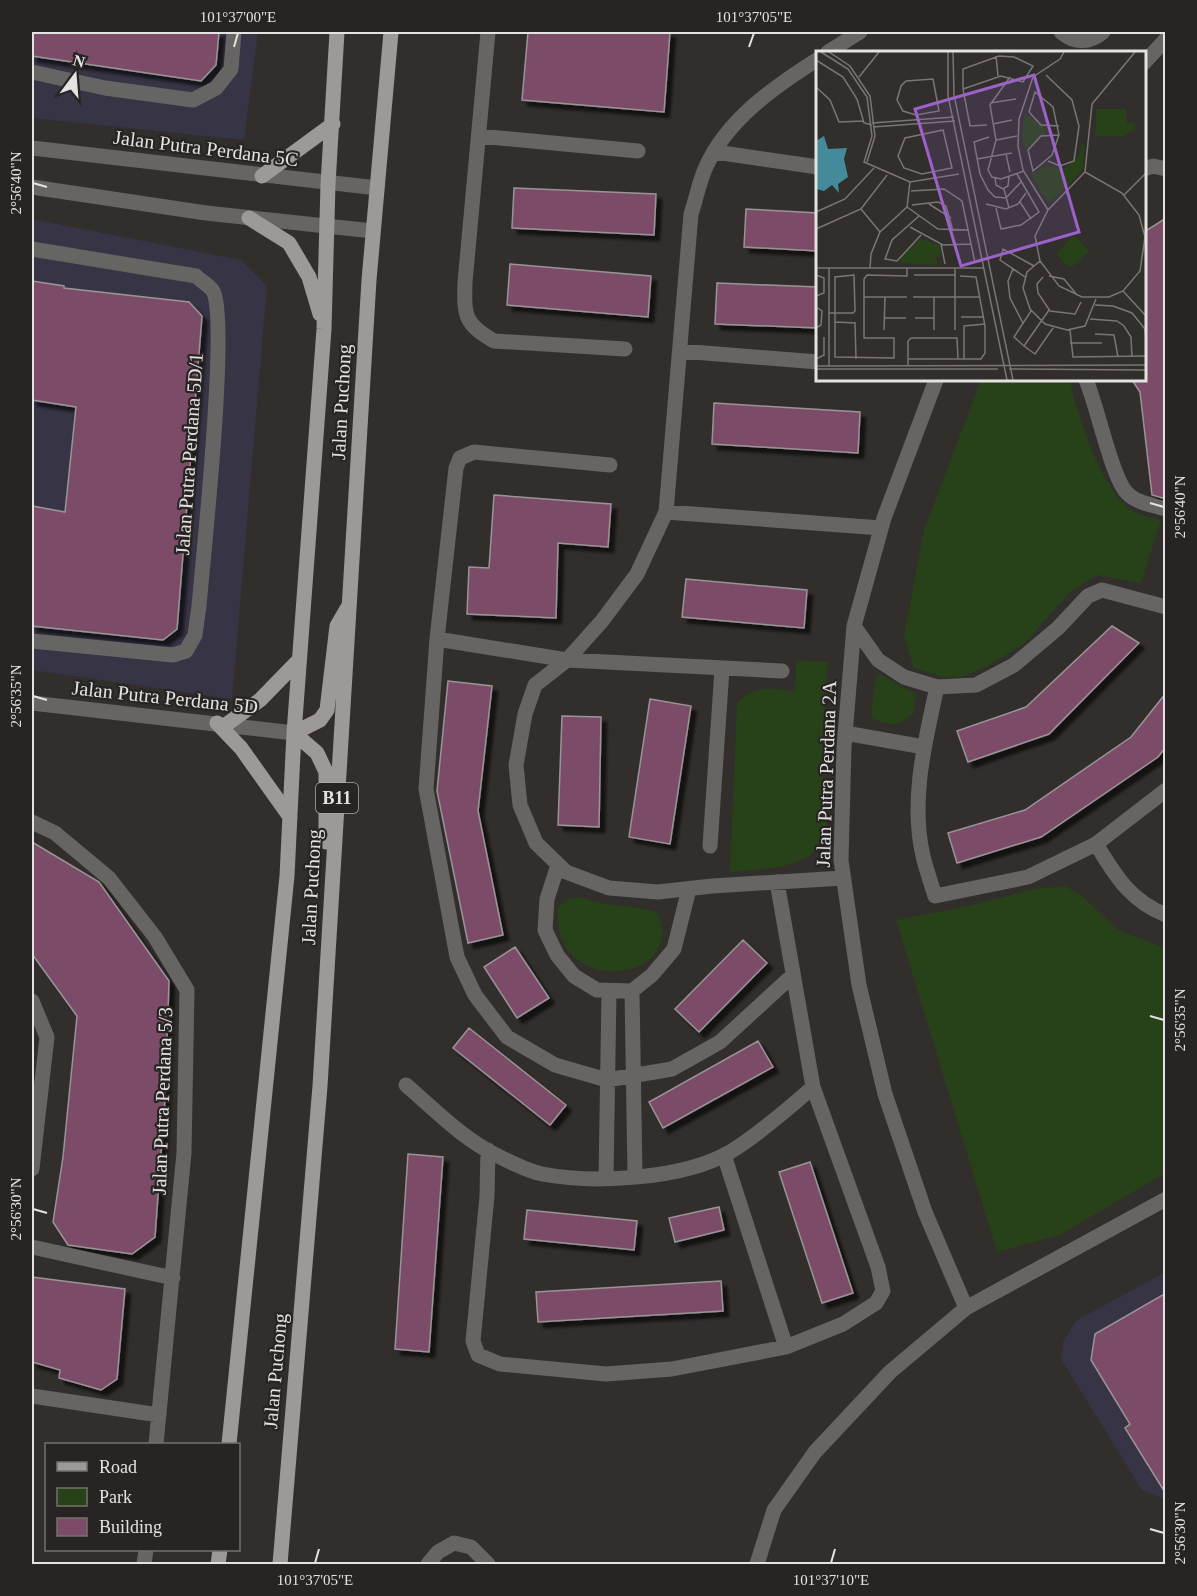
<svg xmlns="http://www.w3.org/2000/svg" width="1197" height="1596" viewBox="0 0 1197 1596" font-family="'Times New Roman',serif">
  <style>
    .commercial { fill: #373445 }
    .green { fill: #274119 }
    .building { fill: #7b4b67; stroke: #999496; stroke-width: 1.5; filter: url(#shadow) }
    .lines { fill: none; stroke-linecap: round; stroke-linejoin: round }
    .minor { stroke: #666563; stroke-width: 15 }
    .tertiary { stroke: #666563; stroke-width: 15 }
    .primary { stroke: #9c9997; stroke-width: 15 }
    .ticks { fill: none; stroke: #e5e3e2; stroke-width: 2 }
    .labels { text-anchor: middle; dominant-baseline: central; stroke-width: 4.5; stroke-linejoin: round; paint-order: stroke }
    .shield { fill: #282423; stroke: #acaaa9; stroke-width: 1.5 }
    .shield-label { font-size: 18px; font-weight: bold; fill: #e5e3e2 }
    .street-label { font-size: 20px; fill: #e5e3e2; stroke: #282423 }
    .inset-road { fill: none; stroke: #7a7675; stroke-width: 1.5 }
    .view { fill: #9b63ca; fill-opacity: 0.15; stroke: #9b63ca; stroke-width: 3 }
    .inset-edge { fill: none; stroke: #e5e3e2; stroke-width: 3 }
    .neatline { fill: none; stroke: #e5e3e2; stroke-width: 2 }
    .ticks-label { font-size: 15px; text-anchor: middle; fill: #e5e3e2 }
  </style>
  <defs>
    <filter id="shadow"><feDropShadow dx="5.5" dy="5.5" stdDeviation="1.5" flood-color="#0009"/></filter>
  </defs>
  <rect width="100%" height="100%" fill="#322e2c"/>
  <path class="commercial" d="M32 32H258L244 140 32 118Z
    M32 219 241 260 267 286 232 699 32 670Z
    M1165 1272V1497L1161 1498 1142 1490 1061 1359 1063 1342 1076 1321Z"/>
  <path class="green" d="M981 380H1070C1076 413 1102 489 1130 509 1137 515 1152 517 1161 520L1141 583 1097 575 1070 592 1025 643 990 665 962 677H943L914 668 904 636 924 530Z
    M796 660 828 662C824 709 822 754 823 801 823 814 832 830 824 842 805 870 760 869 730 872L737 704C754 683 771 690 795 691Z
    M879 674 916 694 914 713C900 725 891 727 873 719L871 713 876 677Z
    M1065 886 1081 895 1118 930 1165 948V1173L1060 1235 997 1252 896 920 969 906 1034 889Z
    M582 897C606 908 632 904 657 912 690 984 549 1000 558 907L568 899Z"/>
  <path class="building" d="M32 32H219L216 65 201 81 32 56Z
    M528 32H670L664 112 522 100Z
    M514 188 656 194 654 235 512 228Z
    M746 209 818 213V251L744 247Z
    M1166 218V499L1152 495 1140 392 1132 380H1144V232Z
    M510 264 651 276 648 317 507 305Z
    M32 281 64 286V288L189 302 202 316 177 629 163 640 32 626V506L65 512 76 407 32 400Z
    M717 283 818 287V328L715 324Z
    M714 403 860 412 858 453 712 444Z
    M494 495 611 504 608 547 558 543 556 618 467 614 469 567 489 568Z
    M686 579 807 590 804 628 682 617Z
    M1112 626 1139 643 1049 734 968 762 957 731 1026 707Z
    M448 681 492 686 478 811 503 935 468 943 437 791Z
    M1166 693V747L1158 757 1041 837 957 863 948 833 1025 810 1131 737Z
    M650 699 691 706 670 844 629 837Z
    M562 716 601 717 599 827 558 825Z
    M32 842 99 882 169 981 165 1099 155 1237 132 1254 68 1245 53 1222 63 1157 77 1016 32 954Z
    M743 940 767 963 699 1032 675 1009Z
    M515 947 549 998 517 1018 484 967Z
    M469 1028 566 1105 550 1125 453 1048Z
    M758 1041 773 1067 663 1128 649 1102Z
    M408 1154 443 1157 429 1352 395 1349Z
    M810 1162 853 1293 822 1303 779 1172Z
    M719 1207 724 1230 675 1242 669 1218Z
    M527 1210 637 1221 634 1250 524 1239Z
    M32 1277 125 1289 117 1379 101 1390 59 1378 60 1370 32 1362Z
    M721 1281 723 1311 538 1322 536 1292Z
    M1166 1293V1494L1125 1428 1130 1424 1091 1360 1095 1334Z"/>
  <g class="lines">
    <path class="minor" d="M488 32 465 282C464 315 464 324 494 341L625 349
      M1061 32C1075 44 1090 43 1103 32
      M828 52 860 32
      M818 59C774 87 726 120 705 169 699 183 696 199 691 214L666 512 637 574 602 621 567 660 535 685 525 714 516 765 520 805 536 843 566 872 609 888 658 892 712 886 843 878
      M1144 63 1166 39
      M32 72 105 88 193 100 216 88 231 69 234 32
      M479 136 638 151
      M715 152 818 167
      M1144 169 1153 166 1166 169
      M32 249 196 276C201 281 210 286 213 291 229 320 203 558 199 606L195 635 186 651 173 655 32 641
      M680 351 818 362
      M936 380 884 518 854 626 844 747 841 860 859 985 885 1094 925 1212 966 1308
      M1086 380C1097 405 1112 478 1127 493 1136 503 1153 505 1166 509
      M610 465 474 452 460 458 456 468 437 639 426 789 457 957 475 995 507 1037 555 1065 607 1080 672 1069 720 1042 793 975
      M666 512 881 528
      M854 626 878 660 904 677 937 687 976 685 1014 665 1058 628 1088 596 1102 590 1166 607
      M437 639 567 660 782 671
      M937 687C925 742 910 800 923 856 926 869 931 883 935 896L1028 877 1096 844 1166 790
      M32 703 294 733
      M845 733 924 747
      M32 822 55 833 109 878 155 937 187 990 184 1153 156 1444
      M1096 844C1115 875 1130 901 1166 915
      M710 846 722 669
      M558 865 547 899 545 930 557 955 574 976 597 990 632 991 652 975 674 949 689 889
      M632 991 635 1175
      M32 1001 47 1037 32 1169
      M406 1085C434 1109 463 1139 496 1155 510 1162 527 1171 542 1174 595 1184 684 1179 730 1152 759 1134 787 1110 813 1087
      M488 1150 487 1196 473 1341 478 1355 500 1364 606 1374 672 1369 786 1347 843 1324 876 1303 883 1291 878 1267 813 1087 777 882
      M724 1155 786 1347
      M606 1178 609 992
      M32 1247 173 1278
      M32 1396 159 1415
      M144 1564 146 1550
      M428 1564 438 1552 454 1543 471 1547 488 1564
      M757 1564 774 1510 815 1452 890 1372 966 1308 1166 1199"/>
    <path class="tertiary" d="M32 148 377 188
      M32 187 206 213 373 231"/>
    <path class="primary" d="M262 176 333 124
      M249 218 289 243 309 277 320 314
      M217 723 241 748 290 817
      M227 724 260 700 299 660
      M326 842V772L317 753 294 733 320 720 327 710 337 626 348 607
      M229 1444 287 876 294 733 324 329 328 184 337 32
      M218 1564 220 1550
      M280 1564 320 1086 369 280 391 32"/>
  </g>
  <path class="ticks" d="M234 47 238 33M749 47 754 33M33 183 47 187M1150 503 1164 507M33 696 47 700M1150 1016 1164 1020M33 1209 47 1213M1150 1529 1164 1533M315 1563 319 1549M831 1563 835 1549"/>
  <g class="labels">
    <rect class="shield" x="316" y="783" width="42" height="30" rx="4.5"/>
    <g class="shield-label">
      <text x="337" y="798">B11</text>
    </g>
    <g class="street-label">
      <text transform="translate(206 148) rotate(7)">Jalan Putra Perdana 5C</text>
      <text transform="translate(341 402) rotate(-87)">Jalan Puchong</text>
      <text transform="translate(189 454) rotate(-86)">Jalan Putra Perdana 5D/1</text>
      <text transform="translate(165 697) rotate(6)">Jalan Putra Perdana 5D</text>
      <text transform="translate(826 774) rotate(-88)">Jalan Putra Perdana 2A</text>
      <text transform="translate(311 887) rotate(-87)">Jalan Puchong</text>
      <text transform="translate(162 1101) rotate(-88)">Jalan Putra Perdana 5/3</text>
      <text transform="translate(275 1371) rotate(-85)">Jalan Puchong</text>
    </g>
  </g>
  <g transform="translate(816 51)">
    <rect width="330" height="330" fill="#322e2c"/>
    <path d="M280 58H310L311 72H318L319 78 308 85H279ZM209 62 229 76V83L212 98 207 95 206 84ZM265 93H269L266 120 233 153 214 123 230 115 249 117 263 105ZM258 184 273 200 257 215H252L240 203ZM105 188 124 194 125 205 120 207 121 214 85 212 86 203Z" fill="#274119"/>
    <path d="M8 85 12 98 31 97 28 108 32 126 22 133 23 142 16 134 8 140 0 138V90Z" fill="#438a9a"/>
    <path class="inset-road" d="M5 1 32 18 51 46 56 85 48 111 94 131 143 123M13 1 34 15 54 45 59 85 51 111M132 1V45L191 329M137 1 138 44 197 329M180 5 182 25M0 9 27 26 41 48 48 72 56 74M230 24 256 49 263 75 258 110 244 115 232 110M43 26 63 1M194 26 174 54 180 89 172 119 176 126 185 128 208 120M117 28 123 60 100 64 87 60 81 49 85 35 90 30ZM0 36 14 49 23 71 47 70M147 38 185 25 207 31 217 15 198 6 183 5 147 18V38L154 75 171 74M174 52 200 48M213 61 225 74 243 75M56 72 138 66M177 73 196 69M57 76 139 70M127 79 136 117 106 123 88 117 82 105 89 87ZM173 86 158 91 164 123 172 139 179 146 190 147 205 131M180 89 201 85M212 99 217 120 236 104 243 84 237 56 219 41 213 61M212 99 225 85 243 84M190 103 194 121M161 108 196 102M269 121 306 142 323 164 329 186 324 220 307 240 293 246H266L243 235 224 210 219 185 232 159 269 121 276 53 319 1M179 127 180 134 187 138 192 135 193 126M188 138 193 157M95 140 128 138 146 150 159 212M308 144 330 122M204 151 215 168M113 153 135 167M170 153 190 158 202 153 210 142M96 154 122 151 130 155 137 180M91 156 122 178 153 179M180 157 185 178 205 174 223 161 201 123M45 158 64 181M232 159 207 119 202 95 203 68 217 26 244 8 248 1M0 161 29 148 58 117M103 165 76 189 69 208 81 210 105 184M94 176 127 194 155 193M0 178 45 158 71 124M125 193 129 213M224 210 211 221 207 237 214 258 229 273 251 279 269 275 280 248M0 217H167M54 217 55 203 64 181 91 156 94 131M139 217V279M197 218 192 230 194 247 207 272M0 224 8 227V242L0 245M98 224H139M233 225 248 228 261 244M209 226 184 209 187 198 218 215M227 226 221 233 222 242 234 260 259 263 265 251M307 240 330 265M48 246H91M97 246H163M118 246V279M279 254 297 255 316 262 329 278 330 289M0 256 6 260 5 274 0 277M215 260 198 286 208 295 219 303 237 277M13 262H37L39 260 38 224 19 226V306L78 307V287H48V228L51 224 91 225V217M145 266H168M69 267H90M99 267H118M274 268 301 270 308 275 315 286 316 306M19 271 39 272 40 308M68 279 69 246M254 279 257 306 330 305M279 283 298 284 302 306M254 292H286M208 295 233 259M0 308 8 304V286M92 308H142L141 287H95L92 290V314M142 308H165L169 302V275L160 226 144 225M148 308V275L169 273M0 315 330 314M13 315V217M0 318H182M193 318 330 319"/>
    <path class="view" d="M218 24 263 181 145 215 99 58Z"/>
    <rect width="330" height="330" class="inset-edge"/>
  </g>
  <rect width="1197" height="1596" fill="none" stroke="#282423" stroke-width="66"/>
  <rect x="45" y="1443" width="195" height="108" fill="#282423" stroke="#74706f" stroke-width="1.5"/>
  <rect x="57" y="1462" width="30" height="9" fill="#9c9997" stroke="#74706f" stroke-width="1.5"/>
  <text x="99" y="1473" font-size="18" fill="#e5e3e2">Road</text>
  <rect x="57" y="1488" width="30" height="18" fill="#274119" stroke="#74706f" stroke-width="1.5"/>
  <text x="99" y="1503" font-size="18" fill="#e5e3e2">Park</text>
  <rect x="57" y="1518" width="30" height="18" fill="#7b4b67" stroke="#74706f" stroke-width="1.5"/>
  <text x="99" y="1533" font-size="18" fill="#e5e3e2">Building</text>
  <g transform="translate(75 75) rotate(16)" stroke="#282423" stroke-width="4.5" paint-order="stroke">
  <path d="M0-4.5L10 22L0 15L-10 22Z" fill="#e5e3e2"/>
  <text y="-9" font-size="16" font-weight="bold" text-anchor="middle" fill="#e5e3e2">N</text>
  </g>
  <rect x="33" y="33" width="1131" height="1530" class="neatline"/>
  <g class="ticks-label">
    <text x="238" y="22">101°37'00"E</text>
    <text x="754" y="22">101°37'05"E</text>
    <text transform="translate(16 183) rotate(-90)" y="5">2°56'40"N</text>
    <text transform="translate(1180 507) rotate(-90)" y="5">2°56'40"N</text>
    <text transform="translate(16 696) rotate(-90)" y="5">2°56'35"N</text>
    <text transform="translate(1180 1020) rotate(-90)" y="5">2°56'35"N</text>
    <text transform="translate(16 1209) rotate(-90)" y="5">2°56'30"N</text>
    <text transform="translate(1180 1533) rotate(-90)" y="5">2°56'30"N</text>
    <text x="315" y="1585">101°37'05"E</text>
    <text x="831" y="1585">101°37'10"E</text>
  </g>
</svg>
